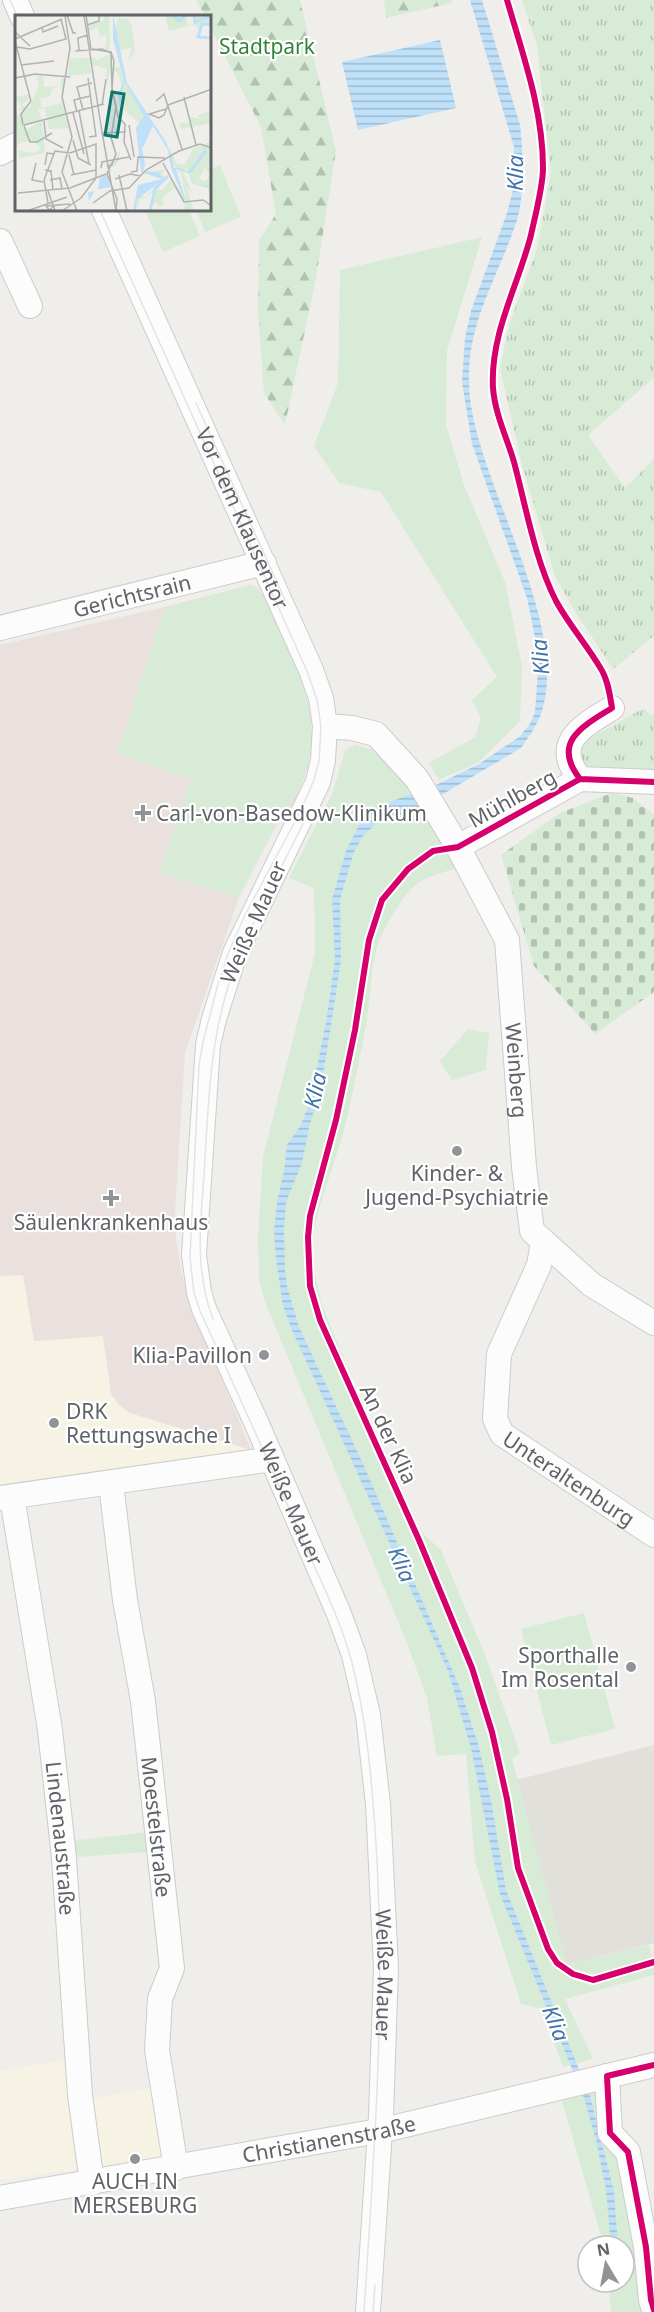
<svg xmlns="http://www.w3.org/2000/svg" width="654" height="2312" viewBox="0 0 654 2312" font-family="'Noto Sans',sans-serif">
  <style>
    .commercial { fill: #f7f3e4 }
    .education { fill: #e2e0da }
    .medical { fill: #eae0de }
    .grass { fill: url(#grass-tufts) }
    .forest { fill: url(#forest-firs) }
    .cemetery { fill: url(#cemetery-stones) }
    .green { fill: #d8ebd6 }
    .water { fill: url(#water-rules) }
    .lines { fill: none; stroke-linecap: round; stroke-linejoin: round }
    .minor-casing { stroke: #cbcccc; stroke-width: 26 }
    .minor { stroke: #fdfcfc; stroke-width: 24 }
    .tram { stroke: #e4e4e4; stroke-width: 1.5 }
    .cycleway-casing { stroke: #fff; stroke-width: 10 }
    .cycleway { stroke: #d6006c; stroke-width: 6 }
    .poi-dot { fill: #919496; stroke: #fff; stroke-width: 2 }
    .labels { text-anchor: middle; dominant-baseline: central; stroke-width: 4.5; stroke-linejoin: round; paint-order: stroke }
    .park-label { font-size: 21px; fill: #348238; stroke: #fff }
    .street-label { font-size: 21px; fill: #5f6368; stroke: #fff }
    .poi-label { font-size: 21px; fill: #5f6368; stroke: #fff }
    .water-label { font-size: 22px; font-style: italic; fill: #4174aa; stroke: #fff }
    .inset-river { fill: none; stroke: #bfe0f9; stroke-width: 3 }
    .inset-road { fill: none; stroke: #b1b2b2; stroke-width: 1.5 }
    .view { fill: #0f766e; fill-opacity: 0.15; stroke: #0f766e; stroke-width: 3 }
    .inset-edge { fill: none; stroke: #5f6368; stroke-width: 3 }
  </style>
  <defs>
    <pattern id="grass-tufts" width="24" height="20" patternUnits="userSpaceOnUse" patternTransform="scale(1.5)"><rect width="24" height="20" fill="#d8ebd6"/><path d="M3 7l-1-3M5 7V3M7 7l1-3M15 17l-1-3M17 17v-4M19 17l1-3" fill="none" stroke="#b2c2b1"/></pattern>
    <pattern id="forest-firs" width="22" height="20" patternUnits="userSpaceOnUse" patternTransform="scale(1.5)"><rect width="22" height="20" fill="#d8ebd6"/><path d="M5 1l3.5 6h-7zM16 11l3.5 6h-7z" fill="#b2c2b1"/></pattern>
    <pattern id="cemetery-stones" width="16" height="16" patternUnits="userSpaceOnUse" patternTransform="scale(1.5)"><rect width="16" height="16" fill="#d8ebd6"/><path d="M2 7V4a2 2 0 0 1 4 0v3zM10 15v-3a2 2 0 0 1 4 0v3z" fill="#b2c2b1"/></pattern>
    <pattern id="water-rules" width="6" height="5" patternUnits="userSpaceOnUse" patternTransform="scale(1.5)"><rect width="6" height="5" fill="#bfe0f9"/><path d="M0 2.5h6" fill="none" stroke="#9eb9cd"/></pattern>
  </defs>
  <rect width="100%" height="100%" fill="#efeeea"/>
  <path class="commercial" d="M23 1274 34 1341 103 1336 111 1394 130 1413 251 1450 0 1494V1277Z
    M71 2059 77 2101 155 2088 167 2157 0 2180V2071Z"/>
  <path class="education" d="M654 1745V1943L567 1965 516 1780Z"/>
  <path class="medical" d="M251 585 258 589 265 598 298 671 310 712 311 740 307 771 294 802 277 824 239 897 185 1053 175 1211 176 1239 181 1271 190 1302 251 1450 130 1413 119 1405 111 1394 103 1336 34 1341 23 1275 0 1276V645L165 607Z"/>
  <path class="grass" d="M522 0H654V378L588 435 625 488 654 459V636L613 669 576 613 555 576 522 465 500 368 509 325 537 249 551 174 537 46Z
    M644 708 651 716 654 713V770L600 772 582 763 581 747 590 738Z"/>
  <path class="forest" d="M196 0H300L336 151 316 278 285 425 264 393 258 312 259 241 276 214 261 127 210 27V16H205Z
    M384 0H451L452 3 386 18Z"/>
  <path class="cemetery" d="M611 793 633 798 654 815V992L595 1034 534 966 501 855 560 813Z"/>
  <path class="green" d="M220 165 241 217 205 232 196 210H210V169Z
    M145 210H189L200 236 163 252Z
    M482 237 447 351 446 425 464 485 505 582 522 666 520 721 479 762 439 780 429 763 475 737 481 718 472 700 497 677 381 492 339 483 314 446 338 383 340 270Z
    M251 585 258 589 265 598C289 651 326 712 306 772 299 794 289 806 277 824 263 847 252 873 239 897L159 873 191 779 117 754 165 607Z
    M356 745 373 750 395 768 462 866C449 871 435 874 423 880 407 888 395 911 386 926 370 953 372 988 367 1019 361 1053 354 1088 346 1122 336 1165 315 1205 312 1250 311 1269 319 1284 321 1303L360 1399 421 1532 441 1550 485 1655 520 1753 512 1759 567 1965 649 1945 654 1963V1975L565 1999 593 2059 563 2067 541 2008 521 2004 475 1861 466 1754 437 1756 427 1698 407 1643 265 1302 259 1279 258 1237 263 1156 315 953 314 888 289 878 333 792 345 750Z
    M468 1029 489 1033 486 1070 452 1080 440 1061Z
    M584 1613 615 1729 551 1745 521 1629Z
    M157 1831 159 1851 64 1858 62 1842Z
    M610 2088 654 2312H611L608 2282H624V2246H604L562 2101Z"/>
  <path class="water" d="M470 0H482L520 125C523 151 525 194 517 220 495 287 460 330 471 406 485 496 572 631 540 717 535 728 528 738 521 748L416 810 380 820 363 836 354 852 340 899 341 961 322 1082 309 1128 302 1163 286 1202 284 1228 285 1272 287 1286 299 1327 364 1466 460 1688 479 1747 492 1806 506 1890 590 2096 614 2191 618 2246H611L606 2190 596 2140 584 2098 500 1894 471 1748 448 1671 291 1328 283 1306 276 1258 274 1231 277 1202 284 1171 287 1145 301 1125 310 1101 326 1023 335 959 332 899 346 851 359 825 367 815 379 806 438 784 479 764 519 737 530 724 535 712 539 657 527 598 472 444 462 382 465 338 471 311 507 213 514 186V147Z
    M440 40 456 108 358 130 342 62Z"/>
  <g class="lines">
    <defs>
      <g id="minor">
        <path d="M15 0 22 16"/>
        <path d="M0 153 16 145"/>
        <path id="s1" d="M104 210 311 670 321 698 325 726 323 760 318 782 235 953 214 1019 208 1045 194 1255 199 1292 204 1309 256 1422 339 1614 354 1655 368 1715 378 1804 386 1968 381 2116 368 2312"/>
        <path d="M0 241 30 306"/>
        <path id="s2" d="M0 628 264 563"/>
        <path id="s3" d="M325 726 352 728 376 734 417 779 458 847 507 940 524 1167 532 1231 592 1285 654 1323"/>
        <path d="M580 779C551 742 583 726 612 708"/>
        <path d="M458 847 580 779 654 782"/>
        <path id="s4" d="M543 1243 539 1265 499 1354 495 1419 502 1434 654 1535"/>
        <path id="s5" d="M111 1484 125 1600 143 1701 172 1968 160 1999 157 2050 176 2168"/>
        <path id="s6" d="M12 1497 50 1730 64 1858 80 2095 92 2183"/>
        <path d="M0 1498 272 1459"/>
        <path d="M607 2076 610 2133 628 2152 646 2247 651 2300 654 2310"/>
        <path id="s7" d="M0 2198 384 2130 654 2065"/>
      </g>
    </defs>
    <use href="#minor" class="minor-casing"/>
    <use href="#minor" class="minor"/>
    <path class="tram" d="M10 0 17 16
      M100 210 307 671 317 700 321 727 319 761 314 780 300 812 245 915 229 951 218 984 203 1042 199 1065 190 1257 194 1293 200 1311C234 1385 268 1459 300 1534 318 1575 339 1616 351 1659 367 1720 372 1782 376 1844 386 2001 374 2156 364 2312
      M196 403 285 600
      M213 1319C195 1272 200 1225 204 1176 208 1113 209 1048 228 987 247 928 279 873 306 818
      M373 2312 375 2285"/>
    <defs>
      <path id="cycleway" d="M507 0C523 55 543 110 543 168 543 187 535 216 531 235 518 286 490 334 493 388 495 414 507 438 514 462 526 507 535 560 556 601 569 625 587 645 601 669 608 680 610 696 612 708 583 726 551 742 580 779
        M654 782 580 779 458 847 433 851 408 869 382 900 369 940 355 1030 336 1120 310 1216 308 1237 310 1286 320 1320 419 1540 472 1668 492 1732 507 1799 518 1868 548 1949 557 1963 573 1974 593 1980 654 1962
        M654 2065 607 2076 610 2133 628 2152 646 2247 651 2300 654 2310"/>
    </defs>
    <use href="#cycleway" class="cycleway-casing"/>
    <use href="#cycleway" class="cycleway"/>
  </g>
  <g class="poi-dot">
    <path d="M140 804h6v6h6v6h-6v6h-6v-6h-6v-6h6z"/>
    <circle cx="457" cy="1151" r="6"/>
    <path d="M108 1189h6v6h6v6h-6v6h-6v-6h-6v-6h6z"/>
    <circle cx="264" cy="1355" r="6"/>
    <circle cx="54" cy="1423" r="6"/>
    <circle cx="631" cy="1667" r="6"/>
    <circle cx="135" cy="2159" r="6"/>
  </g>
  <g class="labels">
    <g class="park-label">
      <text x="267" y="46">Stadtpark</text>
    </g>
    <g class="street-label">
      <text stroke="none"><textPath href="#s1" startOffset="338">Vor dem Klausentor</textPath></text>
      <text stroke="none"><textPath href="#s2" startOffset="136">Gerichtsrain</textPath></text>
      <text transform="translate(512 798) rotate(-29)">Mühlberg</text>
      <text transform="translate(253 922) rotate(-66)">Weiße Mauer</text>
      <text stroke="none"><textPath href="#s3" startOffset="428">Weinberg</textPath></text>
      <text transform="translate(389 1434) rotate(65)">An der Klia</text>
      <text stroke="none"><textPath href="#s4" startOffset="282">Unteraltenburg</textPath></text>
      <text stroke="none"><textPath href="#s1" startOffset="1384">Weiße Mauer</textPath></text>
      <text stroke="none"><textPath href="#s5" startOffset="346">Moestelstraße</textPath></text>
      <text stroke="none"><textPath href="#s6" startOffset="345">Lindenaustraße</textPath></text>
      <text stroke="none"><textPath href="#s1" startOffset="1870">Weiße Mauer</textPath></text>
      <text stroke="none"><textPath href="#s7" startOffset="334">Christianenstraße</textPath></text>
    </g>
    <g class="poi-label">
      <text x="156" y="813" text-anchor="start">Carl-von-Basedow-Klinikum</text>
      <text x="457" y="1173">Kinder- &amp;<tspan x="457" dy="24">Jugend-Psychiatrie</tspan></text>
      <text x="111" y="1222">Säulenkrankenhaus</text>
      <text x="252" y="1355" text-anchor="end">Klia-Pavillon</text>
      <text x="66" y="1411" text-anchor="start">DRK<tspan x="66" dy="24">Rettungswache I</tspan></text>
      <text x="619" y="1655" text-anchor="end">Sporthalle<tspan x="619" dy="24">Im Rosental</tspan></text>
      <text x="135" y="2181">AUCH IN<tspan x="135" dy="24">MERSEBURG</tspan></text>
    </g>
    <g class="water-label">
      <text transform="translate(514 173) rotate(-89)">Klia</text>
      <text transform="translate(539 657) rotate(-95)">Klia</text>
      <text transform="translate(314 1090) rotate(-77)">Klia</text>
      <text transform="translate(403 1564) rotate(66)">Klia</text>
      <text transform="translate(557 2023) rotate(68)">Klia</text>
    </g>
  </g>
  <g transform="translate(15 15)">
    <rect width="196" height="196" fill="#efeeea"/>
    <path d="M89 0H94L95 28 93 57 95 37 98 54 107 51 111 71 132 101 131 111 122 121 125 108 109 95 111 91 105 93 110 90H106L107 70 102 57 95 55 91 82 93 66 89 57 92 60V54L55 43H81L82 46 94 39 90 33 92 20 85 22 83 13 74 16 73 10 89 5ZM150 0H174L171 2 173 11 179 9 177 0H196V10L187 11 185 20 190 22 185 25V15L179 10 154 16 161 46ZM18 59 28 60 29 72 45 71 47 62 50 64 48 84 53 104 50 100 10 110 15 127H6L0 134V96L3 101 15 92 24 70 21 59 11 62 15 83 7 90 11 93 4 96 6 91 0 82 14 79 9 62 0 64V63ZM47 70 50 99 27 105 23 95 46 89 27 93 25 84 35 81 37 74ZM154 130 161 148 180 152 176 157 168 153 175 159 177 166 193 170 184 164 191 167 196 159 193 166 196 183 193 173 178 169 176 166 174 159 167 155 178 179 172 173 179 196H169L170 188 159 173 147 183 149 189 145 192 140 187 135 196 138 177 130 183 125 184 122 196 121 182 148 167V163L140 157 145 155 151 154 146 159 150 163 148 167 127 180 129 183 139 174 147 175 156 165 152 159 171 184 166 158 162 155 166 153 159 151Z" fill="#d8ebd6" fill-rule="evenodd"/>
    <path d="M104 3 113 4 117 11 120 37 113 46 117 32 106 35 104 31 100 15ZM196 95V108L166 114 164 108H175L174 102 188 104 182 101ZM27 106 30 138 5 143 3 135 18 138 25 135 22 128 14 126 11 115ZM196 126V161L190 153 184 164 191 167 194 162 195 171 178 168 175 159 167 154 175 157 180 152 169 151 178 134Z" fill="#d8ebd6"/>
    <path d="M55 44 74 48 77 58 52 61ZM47 88 54 113 34 114 30 93Z" fill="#d8ebd6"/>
    <path d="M98 0 112 68 151 127 157 142 159 153 164 152 174 158 179 168 184 170H190L193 171 196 176 193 172 184 170 178 168 174 158 161 154 173 193 156 153 153 135 138 111 127 134 130 150 128 156 143 157 149 164 122 184 121 194 118 196 123 170 147 164 126 157 121 113 129 101 109 66 105 92 98 102 100 110 101 118V126L103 132 105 136V137L103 146 96 156 91 160 96 172 80 175 74 186 73 178 83 174 85 163 97 155 105 136 103 132 101 126 98 102 105 92 103 79 109 65 98 24Z" fill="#bfe0f9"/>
    <path class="inset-river" d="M158 0 164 6 172 0M179 0 180 7 197 1M197 9H187L183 22 197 23M174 158 191 135M135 196 140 174 153 161"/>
    <path class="inset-road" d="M52 0 58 18H61M69 0 78 59M71 0 76 34 96 37 99 46 97 73 101 91 96 123 101 139 92 159 102 184 101 196M50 1 55 33 47 82 57 122 47 157 62 196M72 10 84 6V0M27 13 28 17 43 11M0 17 15 31M0 24 47 4M0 26 16 86 6 99 8 110M2 32 15 34 51 24 46 4M60 36 87 34 96 38 97 74 103 102 110 109 109 127 116 145M64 36 63 23 73 20M6 50 39 46M78 59 87 117M0 63 20 59 55 62M73 63 81 121 74 122M169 82 181 130M141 86 149 79 167 134M87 90 91 64M153 90 197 74M151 94 134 99 144 103 149 100 153 90M68 95 62 72 77 68M64 96 74 149M62 97 59 85 75 81M58 98 69 139M29 106 31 124 48 133M9 110 89 89M114 110 119 142M9 111 15 127H22L37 118M87 117 101 196M88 118 111 117M58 125 63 143 76 150M54 140 59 160M21 148 17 165 28 167M87 148 86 153 87 147 114 142M148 148 169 187 188 185 197 191M30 150 32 138 39 139M92 151 97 150 101 139 96 122 101 92M30 155 36 156 38 175M116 157 122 156 123 142 150 143M56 160 81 155M104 160 112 196M100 164 115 159 126 161M35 165 45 163 47 174M33 176 40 196M3 178 55 173 91 159M33 188 29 165 40 136 55 138 81 129V163M78 188 95 176 114 173 131 155 164 136 185 129 197 133M41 190 34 195 31 191 55 189M12 196 52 182M47 196 66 183 81 163"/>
    <path class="view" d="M97 77 109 79 102 122 90 120Z"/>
    <rect width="196" height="196" class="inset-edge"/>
  </g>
  <g transform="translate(606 2264) rotate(350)"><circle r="28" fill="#ffffff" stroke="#bfc1c3" stroke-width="1.5"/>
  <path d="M0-4.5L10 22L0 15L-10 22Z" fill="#919496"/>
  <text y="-9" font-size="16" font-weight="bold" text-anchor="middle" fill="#5f6368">N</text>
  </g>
</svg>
